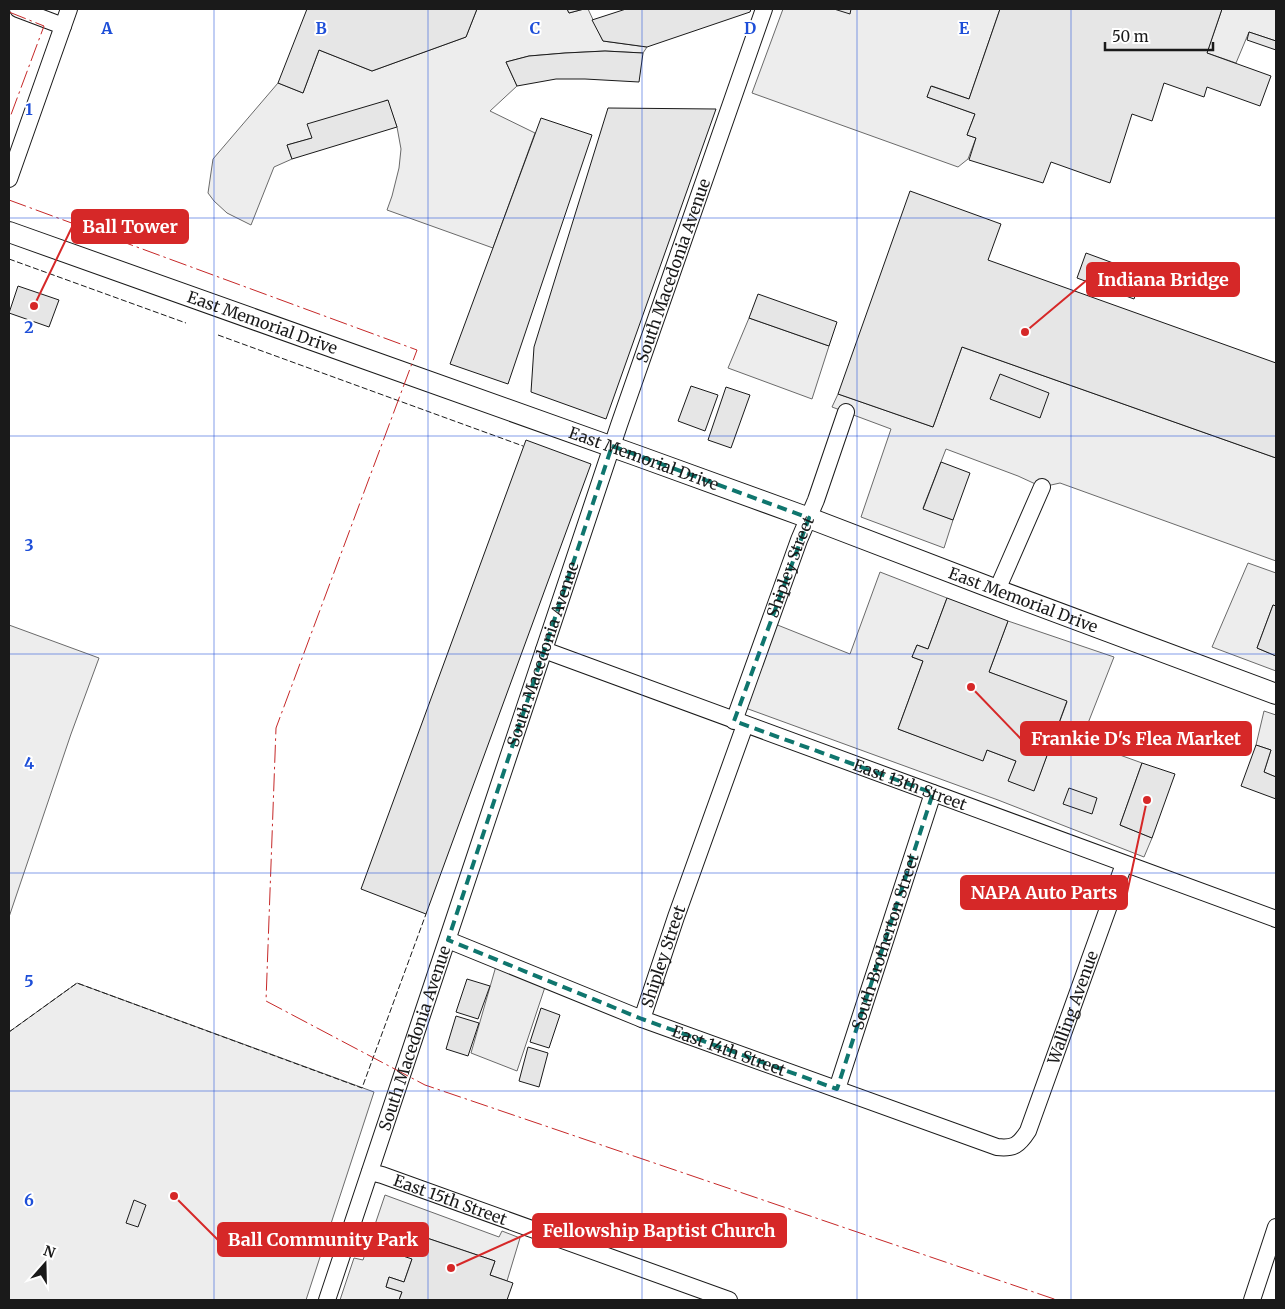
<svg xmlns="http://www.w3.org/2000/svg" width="1285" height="1309" viewBox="0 0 1285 1309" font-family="Merriweather,serif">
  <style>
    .built { fill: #ededed; stroke: #6a6a6a }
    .building { fill: #e6e6e6; stroke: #1a1a1a }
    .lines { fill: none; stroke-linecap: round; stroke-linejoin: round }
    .minor-casing { stroke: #1a1a1a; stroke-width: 18 }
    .major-casing { stroke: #1a1a1a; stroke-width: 22 }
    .minor { stroke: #fff; stroke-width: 16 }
    .major { stroke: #fff; stroke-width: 20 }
    .fence { stroke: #1a1a1a; stroke-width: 1; stroke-dasharray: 6 2.5; stroke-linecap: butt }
    .power { stroke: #c62828; stroke-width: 1; stroke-dasharray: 18 4 2.5 4; stroke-linecap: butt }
    .marked { fill: none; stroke: #0f766e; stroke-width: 4; stroke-dasharray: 10 6; stroke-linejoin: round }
    .grid { fill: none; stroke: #1d4ed8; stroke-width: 1; stroke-opacity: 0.55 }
    .labels { text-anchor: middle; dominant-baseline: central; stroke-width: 4; stroke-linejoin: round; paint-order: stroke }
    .street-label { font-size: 16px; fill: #1a1a1a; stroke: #fff }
    .grid-label { font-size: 16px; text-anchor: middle; font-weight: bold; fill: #1d4ed8; stroke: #fff; stroke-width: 4; stroke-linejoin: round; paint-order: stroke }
    .leader { fill: none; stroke: #d62828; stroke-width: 2 }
    .callout-dot { fill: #d62828; stroke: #fff; stroke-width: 2 }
    .callout { fill: #d62828; stroke: #d62828; stroke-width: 2 }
    .callout-label { font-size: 18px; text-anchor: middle; font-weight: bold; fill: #fff }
  </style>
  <rect width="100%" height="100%" fill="#fff"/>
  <path class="built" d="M477 9H567L569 13 584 9H588L603 41 647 47 643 53 605 51 565 53 529 56 506 62 517 86 490 111 535 133 493 248 387 210 392 196 399 168 401 149 397 127 387 100 312 138 287 145 292 159 274 167 251 225 227 213 214 201 208 193 213 159 278 83 303 93 319 50 372 71 466 37Z
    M783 9H1000L969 99 932 86 927 97 975 114 967 135 976 138 968 159 958 167 752 93Z
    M1222 9H1276V41L1249 32 1236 63 1207 53Z
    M749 318 829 346 812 399 728 368Z
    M962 347 1276 458V561L1060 483 1042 487 1018 476 946 449 923 508 953 520 944 548 861 517 891 429 832 407 838 394 933 427Z
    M1248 563 1276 573V606L1273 605 1257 648 1276 656V671L1212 647Z
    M880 572 947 598 928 649 917 645 912 657 923 661 898 729 983 760 987 750 1016 761 1009 781 1034 790 1067 702 989 672 1008 621 1114 657 1081 741 1142 763 1120 825 1152 838 1144 857 998 800 740 706 770 622 850 654Z
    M9 625 99 658 71 734 9 917Z
    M1264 711 1276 715V777L1264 772 1271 750 1256 745Z
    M496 966 546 984 517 1071 471 1053Z
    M77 983 374 1092 306 1300H9V1032Z
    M385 1195 499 1237 502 1231 520 1238 507 1281 490 1275 495 1261 418 1235 417 1239 410 1237 412 1259 404 1282 389 1277 386 1287 402 1292 399 1300H340L354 1258 363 1260Z"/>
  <path class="building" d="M307 9H477L466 37 372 71 319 50 303 93 278 83Z
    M567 9H584L569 13Z
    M626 9H751L750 12 647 47 603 41 592 20Z
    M834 9H851L850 14Z
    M1000 9H1222L1207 53 1271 76 1260 106 1207 87 1204 97 1164 83 1152 121 1132 114 1110 183 1051 162 1043 183 969 160 976 138 967 135 975 114 927 97 931 86 969 99Z
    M1249 32 1276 41V50L1247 40Z
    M605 51 643 53 639 82 585 79H556L517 86 506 62 529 56 565 53Z
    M388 100 397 127 292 159 287 145 312 138 307 124Z
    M608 108 716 109 606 419 531 392 534 347Z
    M541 118 592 135 508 384 450 364Z
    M910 191 1001 224 988 260 1276 363V458L962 347 933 427 838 394Z
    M1086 253 1143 274 1134 299 1077 278Z
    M18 286 59 300 49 327 9 313Z
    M758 294 837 322 829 346 749 318Z
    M1000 374 1049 393 1040 418 990 399Z
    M691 386 718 395 705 431 678 421Z
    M726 387 750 395 731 448 708 440Z
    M526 440 591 464 426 914 361 889Z
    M941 462 970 473 953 520 923 509Z
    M947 598 1008 621 989 672 1067 701 1034 791 1008 781 1016 761 987 750 983 761 898 729 923 661 912 657 917 645 928 649Z
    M1273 605 1276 606V656L1257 648Z
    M1256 745 1271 750 1264 772 1276 777V799L1241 786Z
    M1142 763 1175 774 1152 838 1120 825Z
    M1069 788 1097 798 1092 814 1063 804Z
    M467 979 490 986 478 1019 456 1012Z
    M541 1008 560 1015 549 1048 530 1042Z
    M456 1016 479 1023 468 1056 446 1049Z
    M528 1047 548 1053 539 1087 519 1081Z
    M134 1200 146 1205 138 1227 126 1223Z
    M418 1235 495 1261 490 1275 513 1283 507 1300H399L402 1292 386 1287 389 1277 404 1282 412 1259 403 1256 410 1236 417 1239Z"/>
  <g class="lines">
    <defs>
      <g id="minor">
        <path d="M18 9 63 26"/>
        <path d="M9 179 69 9"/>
        <path d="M997 590 1042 487"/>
        <path id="s1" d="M544 650 1276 919"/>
        <path id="s2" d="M734 721 799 540 816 500 846 412"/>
        <path id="s3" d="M448 940 642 1019 997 1147C1014 1149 1019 1145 1028 1131L1124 864"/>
        <path id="s4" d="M642 1019 676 917 745 725"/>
        <path id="s5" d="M837 1089 933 793"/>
        <path id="s6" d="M370 1172 382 1175 729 1300"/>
        <path id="s7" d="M327 1300 619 425 764 9"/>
        <path d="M1252 1300 1276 1227"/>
      </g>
      <g id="major">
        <path id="s8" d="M9 232 638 456 809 518 997 590 1276 694"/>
      </g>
    </defs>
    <use href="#minor" class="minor-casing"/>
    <use href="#major" class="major-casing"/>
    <use href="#minor" class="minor"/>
    <use href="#major" class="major"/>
    <path class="fence" d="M9 259 186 323
      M218 335 523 446
      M9 1032 77 983 362 1088 426 914"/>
    <path class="power" d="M9 12 44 26 9 120
      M9 200 417 350 276 728 266 1001 425 1085 1057 1300"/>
  </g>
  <path class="marked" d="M612 446 809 518 734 721 933 793 837 1089 642 1019 448 940Z"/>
  <path class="grid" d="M214 9V1300M428 9V1300M642 9V1300M857 9V1300M1071 9V1300M9 218H1276M9 436H1276M9 654H1276M9 873H1276M9 1091H1276"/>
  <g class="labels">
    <g class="street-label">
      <text stroke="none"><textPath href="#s7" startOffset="1086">South Macedonia Avenue</textPath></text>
      <text stroke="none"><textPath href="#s8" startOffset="269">East Memorial Drive</textPath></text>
      <text stroke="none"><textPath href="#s8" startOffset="674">East Memorial Drive</textPath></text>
      <text stroke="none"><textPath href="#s2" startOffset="164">Shipley Street</textPath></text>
      <text stroke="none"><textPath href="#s8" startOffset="1079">East Memorial Drive</textPath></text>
      <text stroke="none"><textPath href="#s7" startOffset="681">South Macedonia Avenue</textPath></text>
      <text stroke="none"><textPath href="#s1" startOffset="390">East 13th Street</textPath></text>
      <text stroke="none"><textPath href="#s5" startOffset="155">South Brotherton Street</textPath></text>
      <text stroke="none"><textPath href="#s4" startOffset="66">Shipley Street</textPath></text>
      <text stroke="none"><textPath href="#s3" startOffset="756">Walling Avenue</textPath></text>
      <text stroke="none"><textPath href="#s7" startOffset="276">South Macedonia Avenue</textPath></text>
      <text stroke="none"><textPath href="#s3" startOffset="302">East 14th Street</textPath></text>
      <text stroke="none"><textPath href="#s6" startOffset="85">East 15th Street</textPath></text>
    </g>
  </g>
  <g class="grid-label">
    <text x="107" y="34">A</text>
    <text x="321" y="34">B</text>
    <text x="535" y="34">C</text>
    <text x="750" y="34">D</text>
    <text x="964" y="34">E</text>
    <text x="29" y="115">1</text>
    <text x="29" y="333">2</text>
    <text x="29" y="551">3</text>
    <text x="29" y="769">4</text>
    <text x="29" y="987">5</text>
    <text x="29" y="1206">6</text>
  </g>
  <path class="leader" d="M34 306L72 227M1025 332L1087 280M971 687L1021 739M1147 800L1127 893M451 1268L533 1231M174 1196L218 1240"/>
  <g class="callout-dot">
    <circle cx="34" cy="306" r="5"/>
    <circle cx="1025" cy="332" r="5"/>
    <circle cx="971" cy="687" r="5"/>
    <circle cx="1147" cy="800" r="5"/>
    <circle cx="451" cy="1268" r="5"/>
    <circle cx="174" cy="1196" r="5"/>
  </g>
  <g class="callout">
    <rect x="72" y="210" width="116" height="33" rx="5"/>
    <rect x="1087" y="263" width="152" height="33" rx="5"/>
    <rect x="1021" y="722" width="230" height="33" rx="5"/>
    <rect x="961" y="876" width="166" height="33" rx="5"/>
    <rect x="533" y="1214" width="253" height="33" rx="5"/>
    <rect x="218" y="1223" width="210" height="33" rx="5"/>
  </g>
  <g class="callout-label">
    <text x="130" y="233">Ball Tower</text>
    <text x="1163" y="286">Indiana Bridge</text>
    <text x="1136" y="745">Frankie D's Flea Market</text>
    <text x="1044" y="899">NAPA Auto Parts</text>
    <text x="659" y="1237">Fellowship Baptist Church</text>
    <text x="323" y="1246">Ball Community Park</text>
  </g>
  <rect width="1285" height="1309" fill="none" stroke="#1a1a1a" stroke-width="20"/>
  <g transform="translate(45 1264) rotate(20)" stroke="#ffffff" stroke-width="4" paint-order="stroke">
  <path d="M0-4L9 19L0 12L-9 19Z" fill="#1a1a1a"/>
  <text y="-8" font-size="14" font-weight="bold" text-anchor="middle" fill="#1a1a1a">N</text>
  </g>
  <path d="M1105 42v8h108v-8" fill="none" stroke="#1a1a1a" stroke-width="2.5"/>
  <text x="1112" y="42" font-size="15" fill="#1a1a1a" stroke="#ffffff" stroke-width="4" paint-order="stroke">50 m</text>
</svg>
